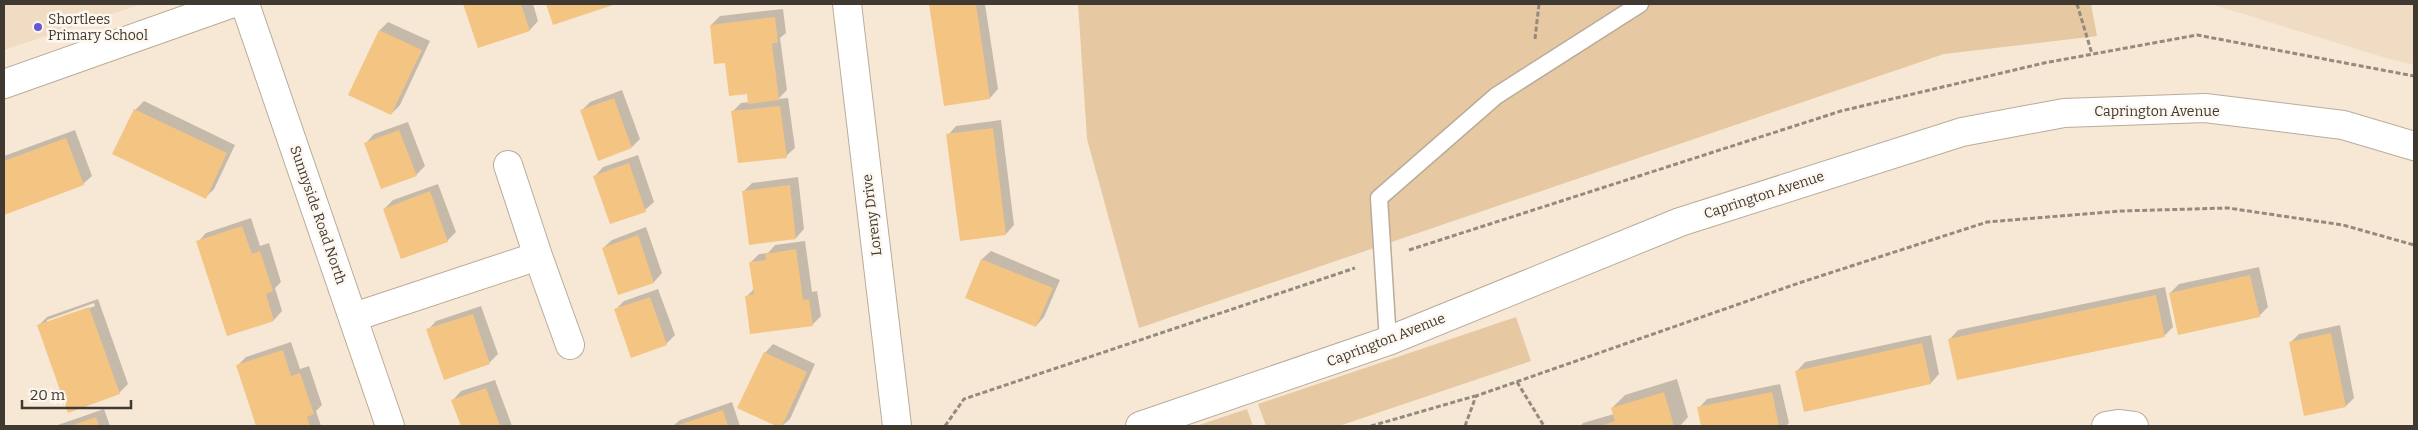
<svg xmlns="http://www.w3.org/2000/svg" width="2418" height="430" viewBox="0 0 2418 430" font-family="Bitter,serif">
  <style>
    .built { fill: #f0dcc3 }
    .green { fill: #e6c9a2 }
    .shadow { fill: #0003; fill-rule: evenodd }
    .building { fill: #f4c483 }
    .lines { fill: none; stroke-linecap: round; stroke-linejoin: round }
    .service-casing { stroke: #baac99; stroke-width: 19 }
    .minor-casing { stroke: #baac99; stroke-width: 30 }
    .tertiary-casing { stroke: #baac99; stroke-width: 30 }
    .path { stroke: #948a7d; stroke-width: 3; stroke-dasharray: 5 2.5; stroke-linecap: butt }
    .service { stroke: #fff; stroke-width: 16 }
    .minor { stroke: #fff; stroke-width: 28 }
    .tertiary { stroke: #fff; stroke-width: 28 }
    .poi-dot { fill: #6658d1; stroke: #fdf7ef; stroke-width: 2 }
    .labels { text-anchor: middle; dominant-baseline: central; stroke-width: 5; stroke-linejoin: round; paint-order: stroke }
    .poi-label { font-size: 14px; fill: #3f3932; stroke: #fdf7ef; text-anchor: start }
    .street-label { font-size: 14px; fill: #3f3932; stroke: #fdf7ef }
  </style>
  <rect width="100%" height="100%" fill="#f7e8d5"/>
  <path class="built" d="M4 4H142L4 50Z
    M2211 4H2414V65L2386 58Z"/>
  <path class="green" d="M1078 4H2091L2097 36 1944 54 1139 328 1087 139Z
    M1516 317 1531 361 1339 426H1266L1258 404Z
    M1247 409 1253 426H1196Z"/>
  <path class="shadow" d="M464 4H533L538 21 530 30 479 47Z
    M547 4H613L554 24Z
    M930 4H985L998 89 990 98 945 105Z
    M783 9 786 33 780 38 787 90 778 99 788 98 795 148 786 156 732 112 741 103 749 102 748 93 726 62 711 25 720 16Z
    M388 22 430 41 400 105 391 114 349 94 380 30Z
    M622 90 640 139 632 147 581 111 590 102Z
    M144 101 235 145 214 189 205 198 135 110Z
    M1001 120 1014 225 1006 234 948 135 956 126Z
    M408 122 425 166 416 175 366 143 374 134Z
    M75 130 92 176 83 184 4 213V156Z
    M638 155 654 202 645 210 595 176 603 167Z
    M798 177 804 229 796 238 743 192 752 183Z
    M438 184 456 232 447 241 384 209 393 200Z
    M251 218 260 246 269 243 281 282 275 288 282 311 274 320 228 335 198 242 206 233Z
    M646 227 662 273 654 282 619 294 603 248 612 240Z
    M805 241 812 292 817 291 821 316 812 325 747 296 754 289 751 262 759 254 768 253 775 245Z
    M991 251 1060 280 1044 317 1036 326 966 297 982 259Z
    M2259 267 2268 307 2259 316 2170 293 2179 284Z
    M2165 287 2173 327 2164 336 1950 339 1958 330Z
    M658 289 675 335 666 344 615 310 624 301Z
    M98 299 128 384 119 393 38 326 47 317ZM94 303 95 306 47 323V320Z
    M481 306 498 354 489 363 428 330 436 321Z
    M2340 325 2354 398 2346 406 2291 342 2299 334Z
    M1931 335 1939 374 1931 383 1805 410 1797 371 1805 362Z
    M291 342 300 369 309 366 322 405 316 411 321 426H258L238 365 246 357Z
    M773 344 815 364 790 419 782 426 739 407 765 353Z
    M1677 379 1688 417 1680 426H1580L1583 423 1614 414 1612 408 1625 395Z
    M495 380 512 426H462L453 400 461 391Z
    M1780 384 1789 423 1786 426H1703L1699 408 1707 399Z
    M732 402 740 426H673L680 420Z
    M104 409 110 426H55Z"/>
  <path class="building" d="M463 4H521L530 31 478 48Z
    M546 4H616L553 25Z
    M929 4H976L990 99 944 106Z
    M775 17 778 43H772L779 100 748 104 747 94 729 96 725 63 714 64 710 25Z
    M379 30 422 50 391 115 348 95Z
    M614 98 632 148 598 161 580 110Z
    M780 106 787 158 738 163 731 111Z
    M134 109 227 153 206 199 112 154Z
    M993 128 1006 235 960 241 946 134Z
    M399 130 417 176 381 189 364 143Z
    M66 138 84 185 4 215V161Z
    M629 163 646 212 610 224 593 176Z
    M790 185 796 239 749 245 742 191Z
    M430 191 448 242 401 259 383 209Z
    M242 226 252 254 260 251 273 291 266 294 274 321 227 336 196 241Z
    M638 235 654 283 618 295 602 248Z
    M796 249 803 300 809 299 813 326 750 334 745 296 754 294 749 262 766 260 765 254Z
    M981 259 1053 288 1036 327 965 298Z
    M2250 275 2260 317 2178 335 2169 293Z
    M2156 295 2165 337 1957 380 1948 339Z
    M650 297 667 345 631 358 614 309Z
    M89 307 120 394 68 413 37 325Z
    M473 314 490 364 444 380 426 329Z
    M2331 333 2346 407 2304 416 2289 342Z
    M1922 343 1931 384 1804 412 1795 371Z
    M283 350 291 376 300 373 314 414 307 417 310 426H256L236 365Z
    M764 352 807 372 782 426H776L737 408Z
    M486 388 500 426H461L451 400Z
    M1664 392 1674 426H1601L1615 421 1611 408Z
    M1772 392 1779 426H1701L1697 407Z
    M723 410 728 426H676Z
    M96 417 99 426H70Z"/>
  <g class="lines">
    <defs>
      <path id="service" d="M1388 341 1379 198 1496 96 1640 4"/>
      <path id="minor" d="M245 4 390 426
        M4 84 230 4
        M538 256 570 345
        M354 317 538 256 508 165
        M2106 426 2118 424 2134 426"/>
      <path id="tertiary" d="M847 4 897 426
        M1140 426 1388 341 1680 222 1962 132 2064 113 2205 108 2343 125 2414 146"/>
    </defs>
    <use href="#service" class="service-casing"/>
    <use href="#minor" class="minor-casing"/>
    <use href="#tertiary" class="tertiary-casing"/>
    <path class="path" d="M2077 4 2092 54
      M1535 39 1539 4
      M1409 250 1841 111 2044 63 2197 35 2414 76
      M1517 382 1544 426
      M945 426 964 399 1355 268
      M1371 426 1475 396
      M1465 426 1476 396 1799 283 1987 222 2121 211 2228 208 2343 225 2414 245"/>
    <use href="#service" class="service"/>
    <use href="#minor" class="minor"/>
    <use href="#tertiary" class="tertiary"/>
  </g>
  <circle class="poi-dot" cx="38" cy="27" r="5"/>
  <g class="labels">
    <g class="poi-label">
      <text x="48" y="19">Shortlees<tspan x="48" dy="16">Primary School</tspan></text>
    </g>
    <g class="street-label">
      <text x="2157" y="111">Caprington Avenue</text>
      <text transform="translate(1764 195) rotate(-18)">Caprington Avenue</text>
      <text transform="translate(318 215) rotate(71)">Sunnyside Road North</text>
      <text transform="translate(872 215) rotate(-97)">Loreny Drive</text>
      <text transform="translate(1386 340) rotate(-21)">Caprington Avenue</text>
    </g>
  </g>
  <rect width="2418" height="430" fill="none" stroke="#3f3932" stroke-width="10"/>
  <path d="M22 400v8h109v-8" fill="none" stroke="#3f3932" stroke-width="2.5"/>
  <text x="30" y="400" font-size="15" fill="#3f3932" stroke="#fdf7ef" stroke-width="4" paint-order="stroke">20 m</text>
</svg>
